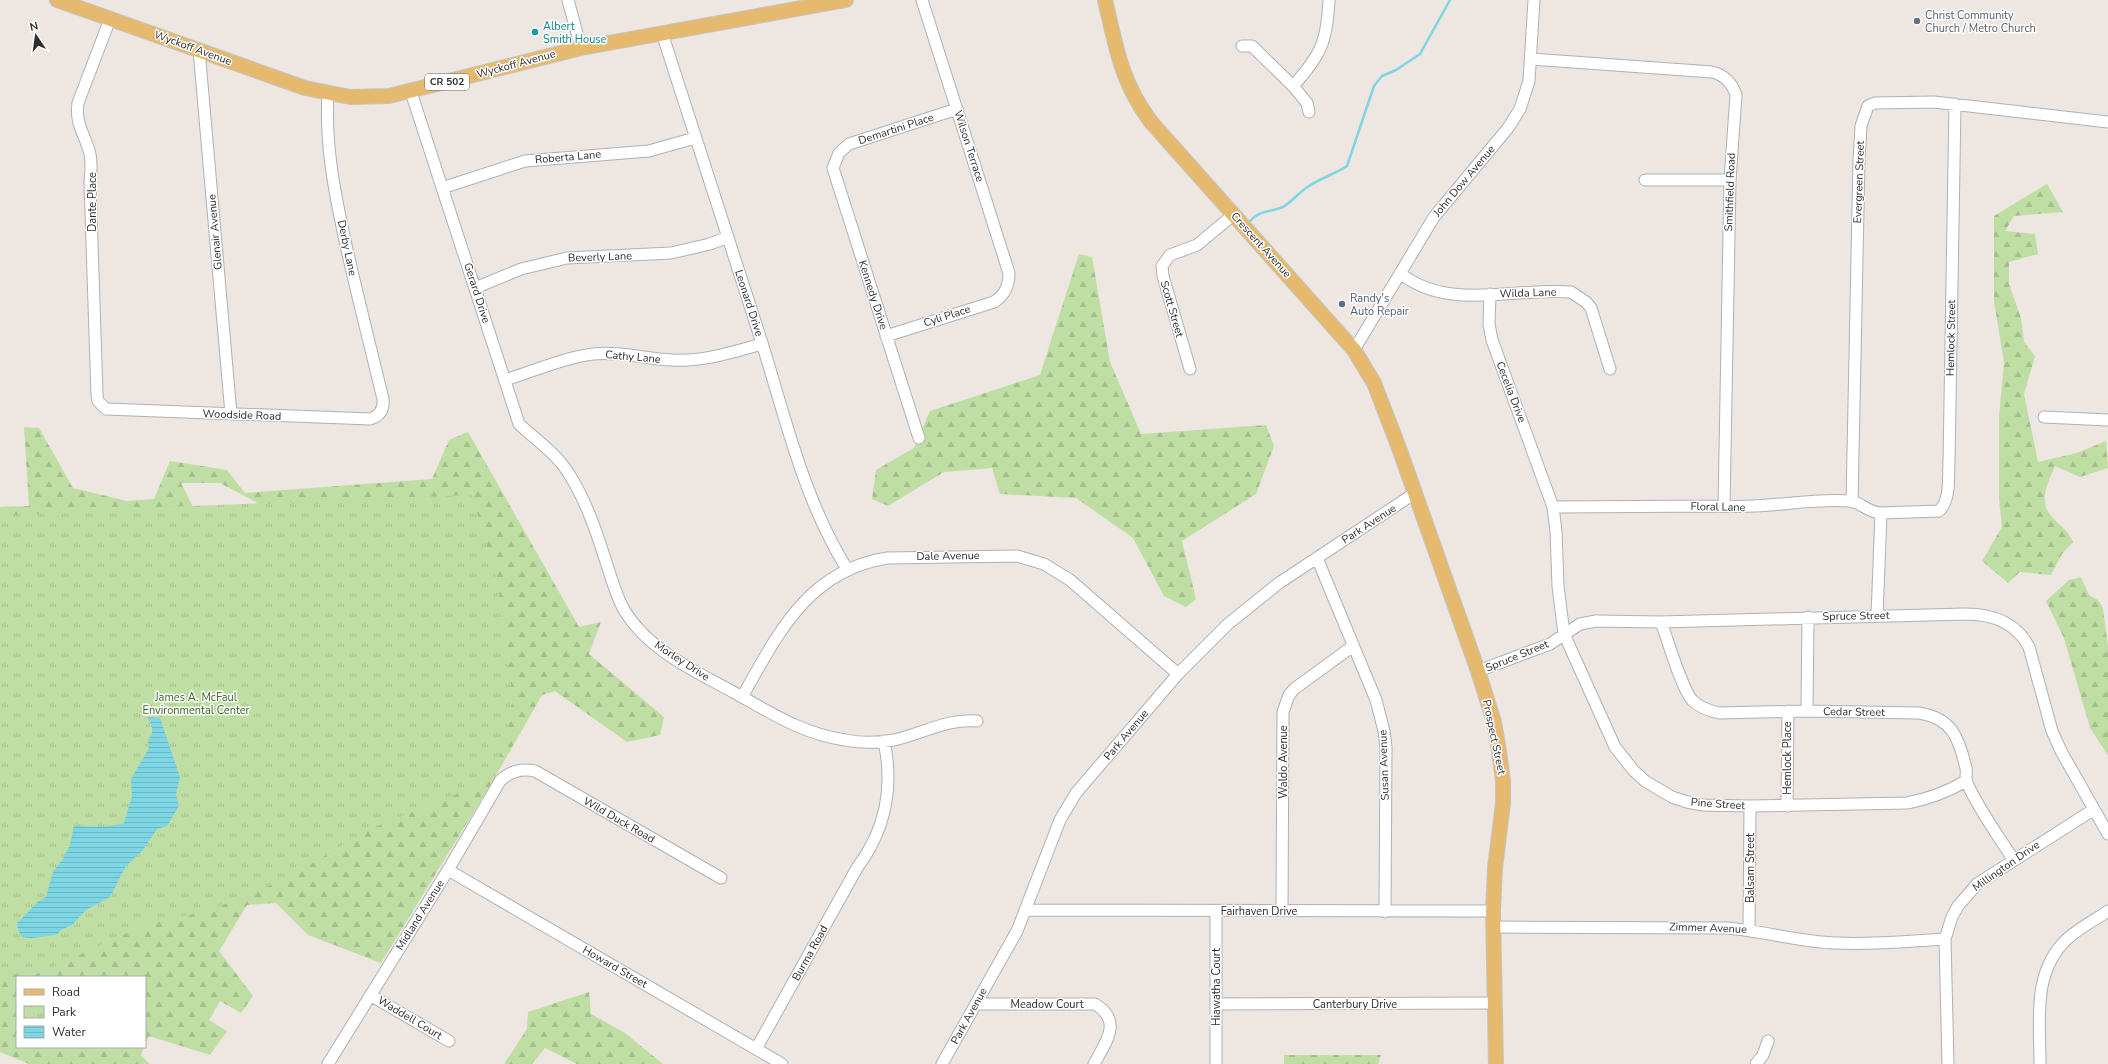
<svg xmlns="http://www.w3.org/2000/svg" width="2108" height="1064" viewBox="0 0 2108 1064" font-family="'Nunito Sans',sans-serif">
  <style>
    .forest { fill: url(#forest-firs); fill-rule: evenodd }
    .park { fill: url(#park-tufts) }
    .water { fill: url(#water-rules) }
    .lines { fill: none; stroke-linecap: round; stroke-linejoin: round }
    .stream { stroke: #7ed6e5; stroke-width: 2.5 }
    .minor-casing { stroke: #adb1b8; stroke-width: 13 }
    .major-casing { stroke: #c4c4c4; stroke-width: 16 }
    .minor { stroke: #fff; stroke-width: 11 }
    .major { stroke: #e5ba6e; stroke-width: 14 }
    .worship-dot { fill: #6b7280; stroke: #fff; stroke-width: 1.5 }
    .culture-dot { fill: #0f9aa8; stroke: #fff; stroke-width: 1.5 }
    .service-dot { fill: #5c6f8a; stroke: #fff; stroke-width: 1.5 }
    .labels { text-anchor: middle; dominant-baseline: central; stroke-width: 3; stroke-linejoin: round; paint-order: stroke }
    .shield { fill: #fff; stroke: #6c6c6c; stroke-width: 1 }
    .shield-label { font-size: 10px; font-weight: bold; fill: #2d2d2d }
    .worship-label { font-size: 11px; fill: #5b616d; stroke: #fff; text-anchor: start }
    .culture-label { font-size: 11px; fill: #0d838f; stroke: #fff; text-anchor: start }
    .street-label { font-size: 11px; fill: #2d2d2d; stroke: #fff }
    .service-label { font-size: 11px; fill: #4e5e75; stroke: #fff; text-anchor: start }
    .park-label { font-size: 11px; fill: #386522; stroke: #fff }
  </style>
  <defs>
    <pattern id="forest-firs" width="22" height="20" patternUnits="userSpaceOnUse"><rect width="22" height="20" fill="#bfdea3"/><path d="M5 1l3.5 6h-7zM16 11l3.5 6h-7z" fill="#a4bf8d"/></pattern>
    <pattern id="park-tufts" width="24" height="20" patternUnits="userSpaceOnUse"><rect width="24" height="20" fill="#bfdea3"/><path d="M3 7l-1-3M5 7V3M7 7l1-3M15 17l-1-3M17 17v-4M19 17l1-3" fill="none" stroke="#a4bf8d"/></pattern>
    <pattern id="water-rules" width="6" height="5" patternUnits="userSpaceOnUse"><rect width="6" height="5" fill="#7ed6e5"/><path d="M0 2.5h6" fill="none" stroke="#6db8c5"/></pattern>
  </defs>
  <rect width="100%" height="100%" fill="#ede6e1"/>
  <path class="forest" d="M2047 184 2063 212 2014 216 2005 231 2035 234 2038 254 2009 262V284L2021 318 2024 342 2035 356 2024 394 2038 462 2077 453 2106 441 2108 468 2080 477 2055 466C2049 480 2039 499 2049 513 2056 524 2068 529 2073 542L2062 554 2051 575 2020 572 2008 583 1982 561 2002 527 1999 499V416L2004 363 1994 301V216Z
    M1079 254 1092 257 1110 362 1141 434 1266 425 1274 446 1256 494 1182 541 1196 599 1186 607 1164 596 1133 538 1076 498 1000 494 992 468 944 472 888 506 872 499 876 470 914 448 930 411 1040 375Z
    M24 427 39 428 73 488 127 501 154 499 170 461 227 470 245 493 432 479 449 440 468 432 579 627 601 622 589 654 664 717 660 735 627 742 555 691 542 695 494 779 381 963 308 935 276 903 247 905 219 951 253 996 241 1013 220 1001 209 1020 227 1031 210 1055 149 1036 145 1044V977H17V1047H144L141 1056 150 1064H29L0 1052V507L29 506ZM181 483H220L286 518 199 519Z
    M2081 577 2089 595 2098 600 2103 608 2108 647V755L2090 728 2064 638 2046 601 2069 580Z
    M589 992 591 1014 625 1033 663 1064H577L545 1048 532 1064H504L527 1029 528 1012Z
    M1284 1055H1381L1378 1064H1284Z"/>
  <path class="park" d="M472 495 499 589 513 702 494 779 370 829 290 877 209 911 149 923 37 974 0 975V516L112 509Z"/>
  <path class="water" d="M147 717 160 718 180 777 176 795 179 806 167 826 157 829 143 850 126 866 110 897 86 910 72 925 61 930 56 935 31 938 22 937 18 930 17 923C28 914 33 903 46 897L53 872 62 860 70 845 74 825C91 827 107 828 124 823L132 796 131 779 149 748 148 741 152 734V726Z"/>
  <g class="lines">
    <path class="stream" d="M1250 221C1261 209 1269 213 1283 207 1293 201 1299 192 1309 186 1321 178 1335 174 1347 166L1374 86 1382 76 1396 70 1420 54 1450 0"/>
    <defs>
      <path id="minor" d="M568 0 581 48
        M110 19 78 103C75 125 85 134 90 154 92 164 91 173 90 182L97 395 98 401 106 409 370 419C380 416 384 409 383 399 370 345 356 291 344 236 334 189 325 143 328 95
        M662 33C695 136 729 240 762 343 786 420 804 500 847 569
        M1242 46H1252L1293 86 1307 103 1309 112
        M199 50 231 414
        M1531 59 1712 72C1725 75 1732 83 1736 95L1730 180 1724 506
        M1293 86C1321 55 1327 42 1329 0
        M411 92 519 424C536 440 557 454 569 474 587 502 597 534 607 565 612 580 616 595 623 608 647 650 695 671 735 693 771 713 803 734 845 740 860 743 878 743 894 740 921 734 949 718 977 721
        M1645 180H1730
        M442 188 525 161 649 151 695 138
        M1400 273C1448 312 1515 287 1571 292L1586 302 1591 308 1610 369
        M475 288 521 269 567 258 671 253 710 244 728 237
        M1490 294 1489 324 1492 340 1553 507 1556 531 1558 586 1564 634 1615 747 1634 771 1645 781 1672 797 1687 802 1703 805 1750 806 1907 803C1929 799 1947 792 1966 781
        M886 336 994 302C1005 295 1009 286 1009 273L922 0
        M1354 350 1434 217 1508 128 1520 109 1529 81 1534 0
        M1190 369 1163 276 1162 266 1170 255 1197 245 1233 215
        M505 380C534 371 563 358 593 354 620 351 646 359 672 360 703 362 733 352 762 344
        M2044 417 2108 420
        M919 438 833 168 839 153 849 144 957 109
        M1852 502 1859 160 1861 126 1868 106 1875 103 1934 102 2108 122
        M1553 507 1724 506C1766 509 1808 498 1850 501 1861 502 1868 513 1881 513L1939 511C1951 499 1948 478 1949 462L1955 104
        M1317 558 1376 700 1384 731 1386 747 1385 912
        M1877 616 1881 513
        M1661 622C1668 640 1681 687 1692 700 1699 707 1710 711 1719 713L1807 711 1919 713C1952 718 1959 738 1966 768 1967 773 1965 779 1967 783 1979 810 1997 834 2013 859
        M1478 671 1550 644 1580 624 1596 621 1661 622 1965 614C1992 614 2016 622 2029 647L2052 731 2061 751 2108 834
        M742 697C778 634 807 571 887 558L1017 556 1044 564 1070 580 1178 674
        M1807 711 1808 617
        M1787 806 1788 711
        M448 870 782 1064
        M1025 910 1493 911
        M1216 911V1064
        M1282 911 1283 712 1289 695 1294 689 1353 646
        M1493 927 1727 928C1764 931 1799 942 1836 943 1872 945 1909 941 1945 939
        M1749 930 1750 806
        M370 995 449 1041
        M976 1004H1095C1123 1021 1106 1042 1094 1064
        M1216 1004 1494 1003
        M756 1049 857 868C886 829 894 788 884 741
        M328 1064 448 870 500 781C510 771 521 768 535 771L721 878
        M942 1064 1017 931 1060 820 1076 793 1178 674 1228 624 1279 583 1415 493
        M1756 1064 1763 1055 1768 1041
        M1948 1064 1945 939 1952 917 1958 906 1977 884 2093 810
        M2040 1064C2040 1020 2032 972 2067 939 2079 928 2095 920 2108 911"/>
      <path id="major" d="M57 0 305 88 350 97 389 96 581 48 846 0
        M1105 0C1116 47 1121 82 1151 122L1354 350 1374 383 1399 448 1478 671 1494 722 1499 751 1503 781V803L1495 868 1493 911 1496 1064"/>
    </defs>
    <use href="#minor" class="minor-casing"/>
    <use href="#major" class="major-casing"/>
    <use href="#minor" class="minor"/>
    <use href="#major" class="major"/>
  </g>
  <circle class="worship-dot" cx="1917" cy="21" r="4"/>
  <circle class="culture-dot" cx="535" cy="32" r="4"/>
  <circle class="service-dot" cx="1342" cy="304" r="4"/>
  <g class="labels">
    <rect class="shield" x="425" y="74" width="44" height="16" rx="3"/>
    <g class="shield-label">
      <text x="447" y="82">CR 502</text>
    </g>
    <g class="worship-label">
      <text x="1925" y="15">Christ Community<tspan x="1925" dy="13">Church / Metro Church</tspan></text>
    </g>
    <g class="culture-label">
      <text x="543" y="26">Albert<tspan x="543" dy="13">Smith House</tspan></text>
    </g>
    <g class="street-label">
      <text transform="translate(193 48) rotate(20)">Wyckoff Avenue</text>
      <text transform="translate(516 64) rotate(-15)">Wyckoff Avenue</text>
      <text transform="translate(896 129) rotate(-18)">Demartini Place</text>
      <text transform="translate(969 146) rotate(72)">Wilson Terrace</text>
      <text transform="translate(568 157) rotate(-5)">Roberta Lane</text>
      <text transform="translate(1464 181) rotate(-50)">John Dow Avenue</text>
      <text transform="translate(1859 182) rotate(-88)">Evergreen Street</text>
      <text transform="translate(1730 192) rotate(-88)">Smithfield Road</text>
      <text transform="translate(92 202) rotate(-90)">Dante Place</text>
      <text transform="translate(215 232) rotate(-95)">Glenair Avenue</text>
      <text transform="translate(1261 245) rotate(48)">Crescent Avenue</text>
      <text transform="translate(347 248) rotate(78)">Derby Lane</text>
      <text transform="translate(600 257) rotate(-2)">Beverly Lane</text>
      <text transform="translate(477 293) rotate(72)">Gerard Drive</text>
      <text transform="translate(1528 293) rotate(-2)">Wilda Lane</text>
      <text transform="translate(873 295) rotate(72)">Kennedy Drive</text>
      <text transform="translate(749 303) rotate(72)">Leonard Drive</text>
      <text transform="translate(1172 309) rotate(74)">Scott Street</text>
      <text transform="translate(947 316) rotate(-18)">Cyli Place</text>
      <text transform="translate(1951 338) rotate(-89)">Hemlock Street</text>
      <text transform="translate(633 357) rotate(5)">Cathy Lane</text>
      <text transform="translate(1511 392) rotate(69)">Cecelia Drive</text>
      <text transform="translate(242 415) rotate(2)">Woodside Road</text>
      <text transform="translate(1718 507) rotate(1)">Floral Lane</text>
      <text transform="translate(1369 524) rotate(-33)">Park Avenue</text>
      <text transform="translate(948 556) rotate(-1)">Dale Avenue</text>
      <text transform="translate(1856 616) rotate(-1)">Spruce Street</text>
      <text transform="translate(1517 656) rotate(-22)">Spruce Street</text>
      <text transform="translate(682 661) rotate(33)">Morley Drive</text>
      <text transform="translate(1854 712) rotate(1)">Cedar Street</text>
      <text transform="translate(1126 735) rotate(-50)">Park Avenue</text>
      <text transform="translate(1494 737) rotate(78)">Prospect Street</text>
      <text transform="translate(1787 758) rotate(-90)">Hemlock Place</text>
      <text transform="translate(1283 762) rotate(-90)">Waldo Avenue</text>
      <text transform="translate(1384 765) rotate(-92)">Susan Avenue</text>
      <text transform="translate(1718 804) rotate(4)">Pine Street</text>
      <text transform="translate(619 820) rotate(30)">Wild Duck Road</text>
      <text transform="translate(2006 866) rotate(-35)">Millington Drive</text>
      <text transform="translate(1750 868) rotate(-90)">Balsam Street</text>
      <text x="1259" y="911">Fairhaven Drive</text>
      <text transform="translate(420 915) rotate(-58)">Midland Avenue</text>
      <text transform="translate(1708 928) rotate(2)">Zimmer Avenue</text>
      <text transform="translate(810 953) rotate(-61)">Burma Road</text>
      <text transform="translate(615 967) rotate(30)">Howard Street</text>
      <text transform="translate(1216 987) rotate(-90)">Hiawatha Court</text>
      <text x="1047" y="1004">Meadow Court</text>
      <text x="1355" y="1004">Canterbury Drive</text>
      <text transform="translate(969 1016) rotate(-61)">Park Avenue</text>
      <text transform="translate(410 1018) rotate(31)">Waddell Court</text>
    </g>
    <g class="service-label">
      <text x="1350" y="298">Randy's<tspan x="1350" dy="13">Auto Repair</tspan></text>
    </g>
    <g class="park-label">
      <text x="196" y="697">James A. McFaul<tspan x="196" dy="13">Environmental Center</tspan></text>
    </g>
  </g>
  <rect x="16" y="976" width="130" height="72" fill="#ffffff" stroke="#ababab"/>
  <rect x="24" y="989" width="20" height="6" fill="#e5ba6e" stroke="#ababab"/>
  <text x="52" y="996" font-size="12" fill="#2d2d2d">Road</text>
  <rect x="24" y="1006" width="20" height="12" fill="url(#park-tufts)" stroke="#ababab"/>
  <text x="52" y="1016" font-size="12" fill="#2d2d2d">Park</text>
  <rect x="24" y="1026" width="20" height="12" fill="url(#water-rules)" stroke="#ababab"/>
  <text x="52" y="1036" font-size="12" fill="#2d2d2d">Water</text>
  <g transform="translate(36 36) rotate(347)" stroke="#ffffff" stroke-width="3" paint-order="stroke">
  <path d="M0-3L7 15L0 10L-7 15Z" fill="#2d2d2d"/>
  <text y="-6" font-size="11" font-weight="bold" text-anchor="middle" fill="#2d2d2d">N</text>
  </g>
</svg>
